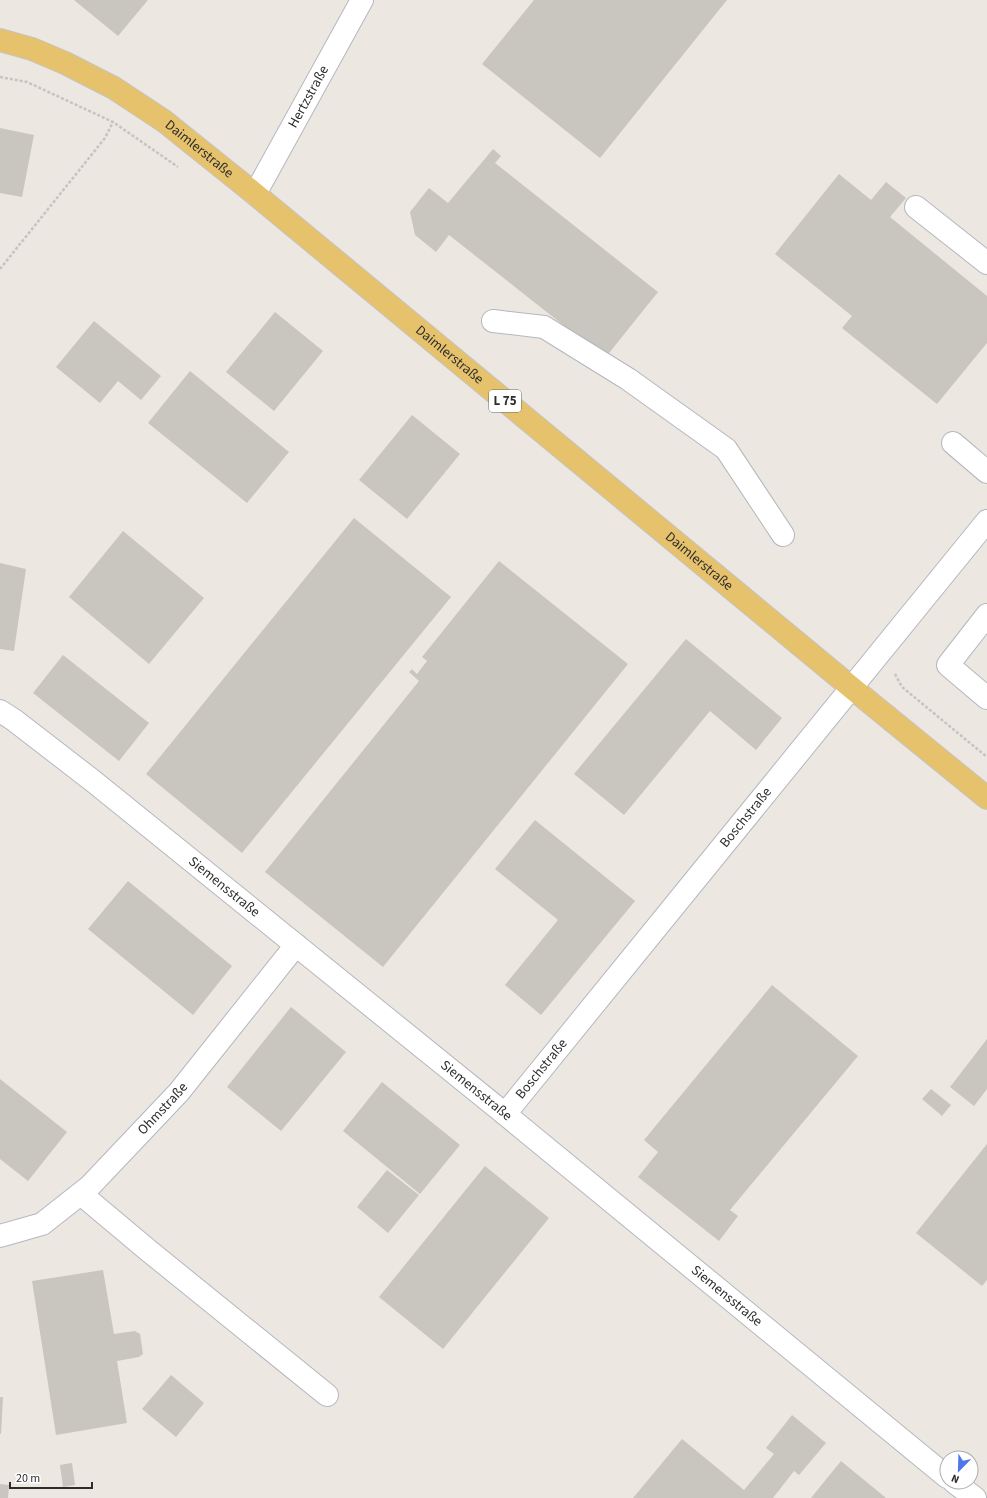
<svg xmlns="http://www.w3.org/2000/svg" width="987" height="1498" viewBox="0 0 987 1498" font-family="'Source Sans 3',sans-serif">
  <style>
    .building { fill: #c9c5bf }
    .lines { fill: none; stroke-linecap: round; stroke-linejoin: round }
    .minor-casing { stroke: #b4b7bf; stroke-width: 24 }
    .major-casing { stroke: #c4c4c4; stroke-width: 24 }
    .path { stroke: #c4c4c4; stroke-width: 2.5; stroke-dasharray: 3 2; stroke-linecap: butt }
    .minor { stroke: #fff; stroke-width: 22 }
    .major { stroke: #e6c26d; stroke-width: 22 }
    .labels { text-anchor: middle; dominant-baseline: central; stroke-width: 4; stroke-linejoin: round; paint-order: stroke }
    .shield { fill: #fff; stroke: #6c6c6c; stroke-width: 1 }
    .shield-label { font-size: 13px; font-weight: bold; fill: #2d2d2d }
    .street-label { font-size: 14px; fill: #2d2d2d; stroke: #fff }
  </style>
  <rect width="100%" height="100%" fill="#ede7e1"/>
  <path class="building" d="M74 0H148L118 36Z
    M534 0H727L600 158 482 64Z
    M0 128 34 135 22 197 0 193Z
    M493 149 501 156 495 163 658 292 605 358 449 235 436 252 415 235 410 212 429 188 448 203Z
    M839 174 871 200 886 182 906 198 890 217 987 296V343L937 404 842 328 852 316 775 254Z
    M275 312 323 351 274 411 226 372Z
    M94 321 161 376 141 400 118 381 100 403 56 367Z
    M190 371 289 452 247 503 148 423Z
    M412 415 460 454 407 519 359 480Z
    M354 518 451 597 242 853 146 774Z
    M123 531 204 598 149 664 69 597Z
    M499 561 628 664 383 967 265 872 419 681 409 672 412 669 417 674 427 661 422 657Z
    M0 563 26 569 14 651 0 649Z
    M686 639 782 718 756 750 710 711 624 815 574 774Z
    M63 655 149 723 119 761 33 693Z
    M535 820 635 901 541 1015 505 985 558 920 495 869Z
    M128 881 232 966 193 1015 88 929Z
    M772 985 858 1056 730 1210 738 1216 719 1241 638 1177 658 1152 644 1140Z
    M291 1007 346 1052 281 1131 227 1087Z
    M987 1039V1089L974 1106 950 1087Z
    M0 1079 67 1132 28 1181 0 1159Z
    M382 1082 460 1145 420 1194 343 1131Z
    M931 1089 951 1105 942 1116 922 1099Z
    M987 1144V1280L982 1286 916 1233Z
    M485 1166 549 1218 443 1349 379 1297Z
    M387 1170 419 1195 388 1233 357 1207Z
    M103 1270 114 1334 135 1331 140 1334 143 1354 139 1357 117 1361 127 1423 56 1435 32 1281Z
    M171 1375 204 1403 176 1437 142 1409Z
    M0 1397H3L1 1434H0Z
    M792 1415 826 1443 799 1475 794 1471 773 1498H633L682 1439 744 1490 774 1454 766 1448Z
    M841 1461 886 1498H811Z
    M72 1463 75 1485 63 1487 60 1465Z
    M0 1484 9 1485 8 1498H0Z"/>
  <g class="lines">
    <defs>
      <g id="minor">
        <path id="s1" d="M255 194 362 0"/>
        <path d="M916 207 987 263"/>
        <path d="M493 321 544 327 628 379 726 449 783 535"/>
        <path d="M953 443 987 472"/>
        <path d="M987 615 948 665 987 698"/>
        <path id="s2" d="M0 711 14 720 93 781 505 1114 947 1477"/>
        <path id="s3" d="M505 1114 987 521"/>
        <path d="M81 1194 149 1251 327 1395"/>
        <path id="s4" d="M0 1236 42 1224 89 1187 179 1092 296 945"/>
        <path d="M954 1482 975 1498"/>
      </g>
      <g id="major">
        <path id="s5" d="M0 40 32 49 65 63 114 88 164 121 255 194 852 688 987 798"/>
      </g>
    </defs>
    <use href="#minor" class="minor-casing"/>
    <use href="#major" class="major-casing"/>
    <path class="path" d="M0 77 27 82 113 122 178 167
      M0 269 105 138 113 122
      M895 674 902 687 987 757"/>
    <use href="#minor" class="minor"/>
    <use href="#major" class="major"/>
  </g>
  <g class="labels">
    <rect class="shield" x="489" y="390" width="32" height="22" rx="3"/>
    <g class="shield-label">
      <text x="505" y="401">L 75</text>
    </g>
    <g class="street-label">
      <text stroke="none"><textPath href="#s1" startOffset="111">Hertzstraße</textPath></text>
      <text stroke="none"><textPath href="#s5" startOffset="229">Daimlerstraße</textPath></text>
      <text stroke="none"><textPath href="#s5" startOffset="553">Daimlerstraße</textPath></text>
      <text stroke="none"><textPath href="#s5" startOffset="877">Daimlerstraße</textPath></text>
      <text stroke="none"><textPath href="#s3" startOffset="382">Boschstraße</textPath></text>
      <text stroke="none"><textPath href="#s2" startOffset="285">Siemensstraße</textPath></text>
      <text stroke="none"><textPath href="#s3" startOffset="58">Boschstraße</textPath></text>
      <text stroke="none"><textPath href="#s2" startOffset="609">Siemensstraße</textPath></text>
      <text stroke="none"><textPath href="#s4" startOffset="211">Ohmstraße</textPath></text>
      <text stroke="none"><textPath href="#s2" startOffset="933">Siemensstraße</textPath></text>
    </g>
  </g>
  <g transform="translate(959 1470) rotate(203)"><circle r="19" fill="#ffffff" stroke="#ababab"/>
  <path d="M0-3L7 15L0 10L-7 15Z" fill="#4f76eb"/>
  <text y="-6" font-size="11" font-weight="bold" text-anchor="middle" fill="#2d2d2d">N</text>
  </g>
  <path d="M10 1482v6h82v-6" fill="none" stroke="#2d2d2d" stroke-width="2"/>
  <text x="16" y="1482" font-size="12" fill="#2d2d2d" stroke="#ffffff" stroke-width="3" paint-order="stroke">20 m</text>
</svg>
